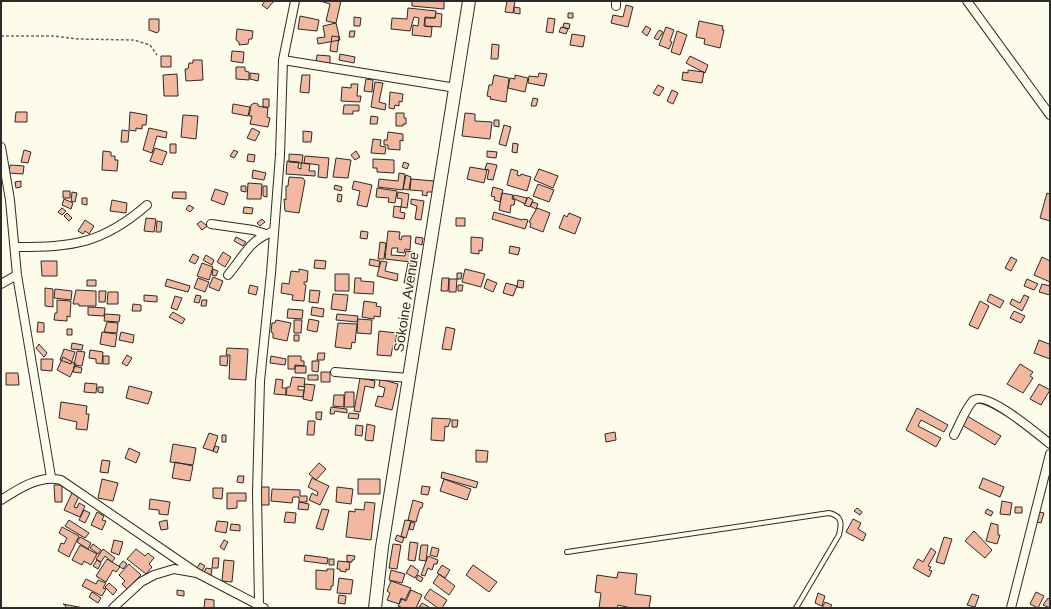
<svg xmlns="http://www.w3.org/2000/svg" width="1051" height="609" viewBox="0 0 1051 609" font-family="Helvetica,sans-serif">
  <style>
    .building { fill: #f2b8a0; stroke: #2b2b2b }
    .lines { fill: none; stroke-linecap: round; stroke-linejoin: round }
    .lane-casing { stroke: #2b2b2b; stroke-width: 6 }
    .street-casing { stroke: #2b2b2b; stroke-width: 10 }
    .secondary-casing { stroke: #2b2b2b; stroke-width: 14 }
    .path { stroke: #6a6964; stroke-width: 1.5; stroke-dasharray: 3 2; stroke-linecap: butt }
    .lane { stroke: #fdfbea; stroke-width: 4 }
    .street { stroke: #fdfbea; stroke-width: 8 }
    .secondary { stroke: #fdfbea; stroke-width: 12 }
    .labels { text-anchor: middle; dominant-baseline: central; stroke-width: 3; stroke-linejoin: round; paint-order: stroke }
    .street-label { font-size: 14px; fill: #2b2b2b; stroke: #fdfbea }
  </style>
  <rect width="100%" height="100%" fill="#fdfbea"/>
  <path class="building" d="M274 1 267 9 262 5 265 1Z
    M320 1H341L336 23 326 21 330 4Z
    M412 1H444V9L412 6Z
    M507 1H515L513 13 505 12Z
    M626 5 633 7 628 27 611 23 613 15 623 17Z
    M514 7 520 8V14L514 13Z
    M408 8 436 11 435 18 425 17 424 26 432 27 431 37 412 35 413 25 418 26 419 18 414 17 410 31 391 29 392 18 407 19Z
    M436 13 442 14 441 27 425 26V18H435Z
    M568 13H573V18H568Z
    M300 16 319 20 317 31 298 29Z
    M354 17 361 18 360 26H354Z
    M548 18 555 19 553 33 546 32Z
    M149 19H159V31L157 33 149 30Z
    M699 21 723 26 722 30H724L720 48 704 44 705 39 696 37Z
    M336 23 340 40 318 44 317 38 325 37 323 26Z
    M564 23 570 24 569 29 563 27Z
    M646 26 651 29 647 36 642 32Z
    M561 27 568 29 566 34 559 32Z
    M666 27 674 30 670 41 672 42 669 49 659 45Z
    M237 29 253 31 252 39H249L248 44 239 45V42L236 40Z
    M659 30 663 32 658 40 654 38Z
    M350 31H355L354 37H349Z
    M677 31 687 35 680 55 671 52Z
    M572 34 585 36 583 47 570 45Z
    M332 36 339 37 337 52 330 51Z
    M492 44 499 45 498 59H491Z
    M232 51 244 52 243 63 231 61Z
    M340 54 355 57 354 63 339 60Z
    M317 55 330 56V64L316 63Z
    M161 56H171V67H161Z
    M690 56 708 65 705 73 686 63Z
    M193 60H202L203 80 186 81 185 69H188L189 63H193Z
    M236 67H245V71L249 72V80L236 79Z
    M688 70 704 72 702 83 682 80 683 72 688 73Z
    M250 73 259 74 258 81 250 79Z
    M539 73 547 74 544 86 528 83 529 76 538 77Z
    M177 74 178 96H164L163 75Z
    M302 75H310L309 93 300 92Z
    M494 75 509 78 506 102 490 99 491 97 487 96 489 85H492Z
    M515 75 528 78 525 92 508 88 510 78 515 79Z
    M366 79 373 80 372 92 364 91Z
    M375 82 383 83 379 102 386 104 385 110 371 107Z
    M351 84H358L357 96H361L360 102 341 101 342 87 351 88Z
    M658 85 664 88 659 96 653 93Z
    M672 90 678 93 673 104 667 101Z
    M390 92 403 94 402 102 399 101V106L395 105 394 109 389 108Z
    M533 98 538 99 536 106H531Z
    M263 99H269V107H263Z
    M254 103 258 104V106L268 108 267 117 270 118 268 127 250 124 252 116H249L251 105Z
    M233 104 250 107 248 116 232 113Z
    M344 105H359V111H353V114H343Z
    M16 112H27V122H15Z
    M130 112 147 115 146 125H142V129L136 128V131L129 130Z
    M396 113H404V118H406V124H403V126H396Z
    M465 113 475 114V121L492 122 490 139 462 136Z
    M183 115 198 116 196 139 181 137Z
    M371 116 378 117 377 124H370Z
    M494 120H499V127L494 126Z
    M504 125 511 127 506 146 499 144Z
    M149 128 167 132 166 138 157 136 152 153 143 150Z
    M252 128 260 132 255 141 247 138Z
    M122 130 129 131 128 142H121Z
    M303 131 312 132 311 142H303Z
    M388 132 403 134V141L400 140V150L388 149V145H384V140H387Z
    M373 139 381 140 380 146 386 147 385 154 371 153Z
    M513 143 518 144 517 153 512 152Z
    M170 144H176V153H170Z
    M155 148 167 152 162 165 150 161Z
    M24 150 31 152 28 163 21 162Z
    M234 150 238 152 234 158 230 156Z
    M103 151 111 152V156H115V160H118L117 171 102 170Z
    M356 151 360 157 355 160 351 155Z
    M487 151 497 152 496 158 487 157Z
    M248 154 255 155 254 162 247 161Z
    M289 154 303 155 302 163 289 162Z
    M305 156 329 158 327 178 318 177 319 165 304 163Z
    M336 158 351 160 348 178 333 177Z
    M373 159 394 160V173L377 172V168H373Z
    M287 161 299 162 298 168 301 169V163L310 164 309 171H315V176L286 174Z
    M404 162 409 164 407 169 402 167Z
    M487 163 497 165 493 180 487 179 489 170 485 169Z
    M10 165 24 166 23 174 9 173Z
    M470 167 487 170 484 183 467 179Z
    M511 169 518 171 517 175 520 176 521 174 531 177 527 191 507 185Z
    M539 169 558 176 553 188 534 180Z
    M253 170 266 173 264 180 252 178Z
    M399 173 405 174 403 190 378 187 379 179 398 181Z
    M406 175 411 177 409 190 403 189Z
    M289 177 303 178 305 181 299 213 285 211 284 199 286 200V186H288Z
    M411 179 434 181 433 192H427V196L422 195 423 191 410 190Z
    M21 181V187L16 188 15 182Z
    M354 181 372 185 367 207 357 205 360 191 352 189Z
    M248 183 262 184 261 199H247Z
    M538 184 554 190 549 202 533 196Z
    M335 185 342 187 341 191 334 189Z
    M241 186H246V192L241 191Z
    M263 186H267V197L263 196Z
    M493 187 503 190 500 202 494 200 495 197 491 196Z
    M377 188 397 191 395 203 388 202 389 198 376 197Z
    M215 189 228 193 224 205 211 200Z
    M63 191H70V198H63Z
    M72 192 77 193 75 202 71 201Z
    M173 192H186V199L172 198Z
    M398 192 409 194 407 208 401 207 402 199 397 198Z
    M502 193 513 195 512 199 515 200 514 205H511L510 213 499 210Z
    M1047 193 1050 194V221L1040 218Z
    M338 194 342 195 341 202 337 201Z
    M514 195 527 198 525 204 513 198Z
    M528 197 533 200 530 207 524 205Z
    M82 198H87V205L82 204Z
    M64 199 73 203 71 209 62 205Z
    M411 199 424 201 421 220 415 219 417 206 411 204Z
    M112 200 127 203 126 213 110 211Z
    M533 202 538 204 536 209 530 206Z
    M189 205 194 208 190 212 186 209Z
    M394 206 401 207 400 212 405 213 404 219 393 217Z
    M244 207 253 208 252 214 243 213Z
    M62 208 66 211 62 215 58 212Z
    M537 208 550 213 543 232 530 227 531 223 529 222Z
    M494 212 522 220 523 219 528 220 525 229 492 219Z
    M67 213 72 218 69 221 64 216Z
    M569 213 581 218 575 234 559 228 564 215 567 217Z
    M146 218 156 219 154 232 144 231Z
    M456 218H465V226H456Z
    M262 219 265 222 260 226 257 223Z
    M85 220 94 226 89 234 85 231 83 234 78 231Z
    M157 221 162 222 161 232H156Z
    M201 221 207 226 202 230 197 224Z
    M361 231 368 232 367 239 360 238Z
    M388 231 400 232 399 239 401 240 402 236H411L410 250 405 249 404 253 397 252 398 248H392L391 255 405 256 406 251 412 252 411 262 385 259Z
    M236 237 246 242 243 246 234 241Z
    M416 237 423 238 422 245 415 243Z
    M471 237 483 238 482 251 479 250V254L471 253Z
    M380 242 386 243 384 259H378Z
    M510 246 520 248 518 255 509 253Z
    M223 252 231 257 225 267 217 262Z
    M193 254 199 257 195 264 189 261Z
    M206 255 214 260 212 265 203 260Z
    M1011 257 1017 260 1011 271 1005 268Z
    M1042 257 1050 261V282L1034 275Z
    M370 259 380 261 379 267 369 265Z
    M315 260 326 261 325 269 314 268Z
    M41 261H57V276H42Z
    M381 261 387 262 385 271 398 274 397 281 377 276Z
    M202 263 213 267 209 280 197 276Z
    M408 263 417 265 414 284 404 283Z
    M213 269 218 271 216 276 212 275Z
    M299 269 308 271 307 282H304V284L306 285 304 301 292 300 293 295 281 293 282 283 289 284 291 271 299 272Z
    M465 269 485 274 481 287 462 282Z
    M457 273H462L461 279H457Z
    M335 274H349V291H335Z
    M213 277 223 281 219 291 209 287Z
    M198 278 209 282 205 292 194 288Z
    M355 278H361V281L374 282 373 294 354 293Z
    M442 278H449L448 291H441Z
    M167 279 190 286 188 292 165 286Z
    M449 279H457L456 292H449Z
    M487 279 497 283 493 292 484 288Z
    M1027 279 1038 284 1034 290 1024 286Z
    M87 280H96V286H87Z
    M518 280 524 281 523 288 517 287Z
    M506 283 517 286 513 296 503 293Z
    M1042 284 1050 286V295L1039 292Z
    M250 285 258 287 256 295 248 293Z
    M458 285H463L462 291H458Z
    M45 288 53 289V307L45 306Z
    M55 289 72 291 71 300 54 298Z
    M76 290 96 291V306H79V304H73Z
    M310 290 320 291 318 303 309 302Z
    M99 291H106L105 302H99Z
    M108 292H118V304H107Z
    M333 294 348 295 346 311 331 309Z
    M990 294 1004 301 1000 308 987 301Z
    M144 295 157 296V302L144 301Z
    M196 295 201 296 199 303 194 302Z
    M1024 295 1029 297 1022 311 1010 304 1012 299 1020 303Z
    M175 296 182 298 177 310 171 308Z
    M57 300 71 301 70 317 67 316V321L54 320 55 313H57Z
    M202 300H207L206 306H201Z
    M364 301 377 303 376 306 381 307 380 317 374 316V319L362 317Z
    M980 301 989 306 978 329 969 325Z
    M133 304 141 305V311H132Z
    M88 307 105 308 104 316 88 315Z
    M312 307 324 309 323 317 311 315Z
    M288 309 303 310 302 319 287 318Z
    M1014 311 1025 316 1021 323 1010 318Z
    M173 312 185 319 182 324 169 317Z
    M105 314 120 315 119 322 104 321Z
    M337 314 358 316 357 322 336 320Z
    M309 319 319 321 317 332 307 330Z
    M358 319 372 320 371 334 357 333Z
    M276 320 291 323 287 341 273 338V333L271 332 272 323H275Z
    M294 320H302L301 333H294Z
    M38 322 44 323V332H37Z
    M107 322 118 323 117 333 104 332Z
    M338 323 357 324 355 343 352 342 351 349 335 347Z
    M446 327 455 329 451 350 442 349Z
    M67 329H72V335H67Z
    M379 331 397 333 395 345H393L391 356 377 355Z
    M102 332 117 334 115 347 100 344Z
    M121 332 134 335 133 343 119 340Z
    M294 335H299V341H294Z
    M1039 340 1049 344 1050 341V359L1034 353Z
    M72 343 83 345 82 350 71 349Z
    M39 344 47 353 44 357 36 348Z
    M227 348 248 349 246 380 229 379 230 355H226Z
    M64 349 75 352 71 364 60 360Z
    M90 350 103 352 102 364 96 363V359L89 358Z
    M77 351 85 352 82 366 74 365Z
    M318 353H325L324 360H317Z
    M127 355 132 358 127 366 122 363Z
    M103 356H109V364H103Z
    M220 356H228L227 366 220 365Z
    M271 356 286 359 285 365 270 363Z
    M288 356H301V361H304V366L295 365V369H288Z
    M63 357 76 364 70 377 57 370Z
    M41 359H53L52 371 41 370Z
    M312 361H319L318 372 312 371Z
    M1020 364 1033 372 1030 376 1033 378 1023 393 1007 384Z
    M74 366 82 368 81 373 73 372Z
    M295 366H306V373H295Z
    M321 372H330V382H321Z
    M6 373H18L19 385H6Z
    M308 375H318V380H308Z
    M292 377 305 378 304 387 298 386V390H304L303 397 286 395 287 387H290Z
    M360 378 375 381 374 388 365 386 360 412 354 411Z
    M276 379 283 380 282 388H286V395L274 394Z
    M380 379 398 384 392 410 375 406 378 396 383 397 385 388 379 386Z
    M85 383 97 384 96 393 84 392Z
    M305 384 315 385 312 401 303 399Z
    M1039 384 1050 390 1041 405 1030 399Z
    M129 386 152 392 148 404 126 398Z
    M98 387H103V393L98 392Z
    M345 392H354V407H344Z
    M334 395H344V407L333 406Z
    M61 402 87 406 86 414H89L87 430 76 429 77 422 59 418Z
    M331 407 347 409V413L335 411 334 414H330Z
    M917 408 948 425 944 432 921 420 918 426 941 438 936 447 906 430Z
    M316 412H322L321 420 316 419Z
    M349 413 359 414 358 419 348 418Z
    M967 416 1001 436 995 445 962 425Z
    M432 418 451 419 448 427 445 426 444 441 431 440Z
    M452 420H458L457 427H452Z
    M308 421H315L314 435H307Z
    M367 424 375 426 373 441 365 440Z
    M356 425 363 426 362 436 355 435Z
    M615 432 616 440 606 442 605 434Z
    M209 433 218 436 213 451 203 448Z
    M222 435H226V442H222Z
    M173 444 196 448 193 465 170 462Z
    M215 446 219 447 217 453 213 451Z
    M129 448 140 453 136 463 125 458Z
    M476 450 488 451 487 462H476Z
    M102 460 110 461 108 473 100 472Z
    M175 462 193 466 190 481 172 478Z
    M319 463 326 469 316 480 309 474Z
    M442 472 478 482 476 488 441 478Z
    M238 476H244L243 483 237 482Z
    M312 478 329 486 320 505 309 500 312 493 317 496 318 492 308 487Z
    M983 478 1004 487 1000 497 979 488Z
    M102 479 118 483 113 501 98 498Z
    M358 479H380V494H358Z
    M444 479 471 489 467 500 440 491Z
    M54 485H62V502H55Z
    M422 486 430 487 428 495 421 494Z
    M261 487H269V505H261Z
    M337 487 353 489 351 504 336 502Z
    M213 488H223L222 499 213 498Z
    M272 489 300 490V496H307V502H299V497H293L292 503 271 501Z
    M72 493 79 496 74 507 77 508 79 503 85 506 80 517 64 510Z
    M227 493H246V501H237V508L227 509Z
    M150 499 170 502 168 515 159 514V510L149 509Z
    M413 500 423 503 422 508H420L416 522 408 520Z
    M1002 501 1012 503 1010 515 1000 514Z
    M299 502 309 504 308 510 298 509Z
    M365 502 375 503 371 540 346 537 349 511 355 512V509L364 510Z
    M1015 507H1022V513H1015Z
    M857 508 862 512 860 515 854 511Z
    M322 509 329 510 323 530 316 528Z
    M987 509 993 512 991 516 985 513Z
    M84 510 90 513 85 523 79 520Z
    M97 512 104 516 102 520 106 521 102 530 91 525Z
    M286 512 296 513 295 523 284 522Z
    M1039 512 1044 513 1041 523 1036 522Z
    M853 519 861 523 858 529 866 534 863 541 846 532Z
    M69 520 89 533 85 538 65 526Z
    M167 520 168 529 161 530 159 522Z
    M405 520 411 521 406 538 401 536Z
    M217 521 228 522 226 533 215 531Z
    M411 522 415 523 413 530 409 529Z
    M991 523 998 525V535H1000L997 544 986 541Z
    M231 524 240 525V531L230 530Z
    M62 527 79 536 69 557 58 551 61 543 64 544 67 538 59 533Z
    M974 531 992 550 985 558 965 541Z
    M397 535 404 538 402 543 395 540Z
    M80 537 91 543 88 549 77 542Z
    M944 537 952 539 944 564 936 562Z
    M114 540 123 542 119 555 111 552Z
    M224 540 228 542 224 550 220 547Z
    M410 542 418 543 415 561 408 560Z
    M93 544 101 550 98 554 90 548Z
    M393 544 401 545 397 569 389 568Z
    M80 545 97 554 91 565 84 561 82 565 72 560Z
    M421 545H428L426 561 419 560Z
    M432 547 439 549 437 557 430 555Z
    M931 548 936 552 928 566 931 567 929 570 932 571 929 577 913 568 918 559 923 562Z
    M103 549 115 558 112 562 105 556 101 562 96 559Z
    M136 549 145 556 148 553 154 558 149 564 152 567 146 574 127 559Z
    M305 555 328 558 327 564 304 561Z
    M347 555 355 556 354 560H352V562H347Z
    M428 556 438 560 437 564H434L432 570 428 568 425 576 421 575Z
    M213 558H219L218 568H212Z
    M107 559 120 567 116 572 113 570 106 582 96 576Z
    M329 559H334V565H329Z
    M97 560 101 563 98 569 93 566Z
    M224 560 234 561 232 582 222 581Z
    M123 561 127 564 123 569 119 566Z
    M338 561 350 562 349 570 346 569V572L340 571V569H337Z
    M200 563 205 566 201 572 196 570Z
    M129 564 141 575 127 589 122 584 125 581 119 575Z
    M411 565 419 571 415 578 406 573Z
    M442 565 450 570 445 578 437 573Z
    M473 565 497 582 489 592 466 575Z
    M206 568 212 569 211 575 204 573Z
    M327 569H334L333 586H331V590L316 589V570L327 571Z
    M391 570 405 574 402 583 389 580Z
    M618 572 637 574 635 594 651 596 649 608H631L618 605 617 608H599L601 593 595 592 597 575 617 578Z
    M439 574 455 586 449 595 433 583Z
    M418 575 423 578 421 582 416 579Z
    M339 578 353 580 351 594 337 593Z
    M86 579 96 584 98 580 106 583 103 588 106 589 102 596 82 586Z
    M391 581 411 588 405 600 401 598 399 604 387 600 390 593 387 591Z
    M109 583 117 590 113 595 105 587Z
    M430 589 447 600 442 608H438L424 598Z
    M177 590 184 591V596L177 595Z
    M411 590 422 595 416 608H403L398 606 402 599 406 601Z
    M92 592 101 598 98 603 89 597Z
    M1036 592 1044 596 1038 608 1030 604Z
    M818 593 825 596 822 606 815 603Z
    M972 594 979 596 975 607 967 605Z
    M339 595 346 596 345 604 338 603Z
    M1048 598 1050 600V608L1043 605Z
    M205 599 214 600V608H204Z
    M825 602 832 605 830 608H822Z
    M422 603 429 607V608L419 607Z
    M63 604 84 608H65L66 606Z"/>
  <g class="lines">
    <defs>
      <path id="lane" d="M567 552 829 513C842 516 842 523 839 535L796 608"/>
      <path id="street" d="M967 1 1050 115
        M616 6V1
        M283 60 456 88
        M1 147 10 200 17 275 51 477
        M211 224 253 230 266 234
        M16 247C73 247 102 244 147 205
        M228 275C245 255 248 241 274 231
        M1 284 17 275
        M335 372 409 378
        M954 435C959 426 967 405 974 400 987 391 1039 435 1050 444
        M1 500C18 489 41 474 61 480L197 573
        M259 605 257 493 260 381 271 273 280 155 283 60 295 1
        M113 608 141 582 154 575 174 569 197 573 264 608
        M1011 608 1050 454"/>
      <path id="secondary" d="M375 608 382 547 469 1"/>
    </defs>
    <use href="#lane" class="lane-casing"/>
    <use href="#street" class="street-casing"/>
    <use href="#secondary" class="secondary-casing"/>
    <path class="path" d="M1 36H53L78 39 134 40 150 45 157 55"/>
    <use href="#lane" class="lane"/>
    <use href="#street" class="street"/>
    <use href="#secondary" class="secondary"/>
  </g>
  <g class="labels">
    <g class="street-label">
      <text transform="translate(406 302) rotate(-81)">Sokoine Avenue</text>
    </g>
  </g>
  <rect width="1051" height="609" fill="none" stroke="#2b2b2b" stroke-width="4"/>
</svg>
